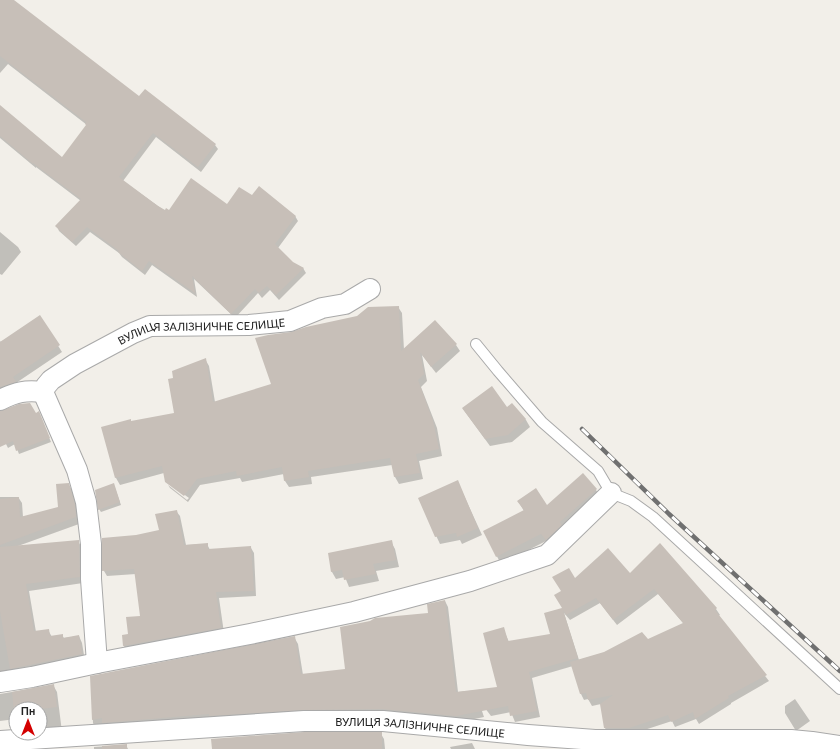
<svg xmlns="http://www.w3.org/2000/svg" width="840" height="749" viewBox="0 0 840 749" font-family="Lato,sans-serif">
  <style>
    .shadow { fill: #0003; fill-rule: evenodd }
    .building { fill: #c7bfb8 }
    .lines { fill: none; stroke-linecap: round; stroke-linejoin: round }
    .lane-casing { stroke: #a9a9a9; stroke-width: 12 }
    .street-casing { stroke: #a9a9a9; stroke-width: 22 }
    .lane { stroke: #fff; stroke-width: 10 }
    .street { stroke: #fff; stroke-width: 20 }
    .rail-casing { stroke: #707070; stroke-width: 4.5 }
    .rail { stroke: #fff; stroke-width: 3; stroke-dasharray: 9; stroke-linecap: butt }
    .labels { text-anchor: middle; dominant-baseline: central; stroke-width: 3; stroke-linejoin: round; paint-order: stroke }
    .street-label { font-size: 11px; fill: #222; stroke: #fff }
  </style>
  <rect width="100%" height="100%" fill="#f2efe9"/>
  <path class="shadow" d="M0 0H12L140 98 215 145 218 149 201 172 156 137 123 181 165 211 169 212 228 205 252 196 295 216 298 221 278 248 292 263 303 268 306 273 279 300 270 290 262 298 258 293 235 318 194 279 197 297 152 265 145 275 122 257 119 253 90 232 76 246 59 231 57 226 81 201 36 167V168L0 138V106L62 159 87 125 8 64 0 73Z
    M0 232 18 247 21 252 2 275 0 274Z
    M398 307 402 313 404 350 456 345 460 351 436 373 422 355 427 381 421 387 437 428 442 456 419 461 423 479 399 484 395 477 392 465 311 477 312 484 289 487 285 481 284 474 242 482 240 478 200 485 188 502 170 488 168 485 187 500 189 498 167 482 164 473 120 485 116 478 102 428 175 414 174 379 205 359 209 366 215 402 273 385 292 333Z
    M40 317 62 352 16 383 18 388 4 392 0 388V341L1 342Z
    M512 404 526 420 530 427 512 442 490 446 463 409H507Z
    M0 413 35 414 40 416 51 442 19 454 15 444 8 448 0 432Z
    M583 475 596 490 600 497 550 547 546 541 501 564 484 532 524 511 518 501 547 506Z
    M68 484 72 490 78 512 79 524 18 546 78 541 82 548 83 583 29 591 36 632 48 630 52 637 62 635 64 638 79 636 82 643 85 661 0 674V497H18L22 503 23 517 59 508Z
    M115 488 121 505 101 512 99 509Z
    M461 489 482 535 462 544 460 540 440 544 419 499Z
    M176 511 180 516 186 545 207 544 210 550 251 548 254 553 256 596 219 598 224 633 127 652 124 646 123 636 129 635 141 617 136 574 107 576 104 571 103 539 136 536 160 531Z
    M391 542 395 549 399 567 376 571 379 581 349 587 345 577 336 579 332 572 329 554Z
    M660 545 716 609 720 615 718 616 769 681 731 703V704L699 724 696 719 675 727 672 721 632 734H608L605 728 601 704 592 706 588 699 584 700 581 694 573 666 532 678 540 717 515 722 511 712 491 716 478 699 484 717 460 722 96 729 93 723 91 677 294 637 298 644 303 675 346 670 429 614 445 601 448 607 458 692 498 688 503 628 509 642 552 635 563 609 561 591 575 580 630 575ZM658 594 684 624 648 640 579 660 564 613 570 620 600 603 617 625Z
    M53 685 57 692 62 732 40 733V709H16V719L0 721V694Z
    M795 699 810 721 796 731 785 713V706Z
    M381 734 384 739 385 749H213Z
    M472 743 475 749H451L450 747Z
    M126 745 128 749H94V747Z"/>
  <path class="building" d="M0 0H14L139 96 145 89 216 144 198 167 153 133 119 177 158 206 165 210 166 208 169 210 191 178 227 204 239 187 252 195 259 186 296 216 275 244 293 262 304 268 276 295 267 286 259 293 255 289 231 314 192 276 195 293 149 261 142 271 118 252 119 251 87 227 72 242 55 226 81 199 33 163V164L0 136V105L62 157 86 125 85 124 86 122 0 56Z
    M399 306 401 351 435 320 457 344 431 367 420 352 424 374 418 380 433 421 439 449 416 454 420 473 394 477 390 458 308 471 309 477 284 481 282 467 237 476 236 471 197 479 184 496 165 482 162 466 115 478 101 427 131 419V421L174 413 168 379 173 378 172 371 206 358 213 402 271 384 255 338 268 335 291 332 306 327 357 316 368 307Z
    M40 315 60 345 13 377 16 382 0 387V342Z
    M492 386 507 407 512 403 526 419 508 435 485 439 462 408Z
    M30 403 36 413 39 411 50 438 16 451 13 441 0 447V411L19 404Z
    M583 473 597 489 560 522 562 525 546 540 541 534 496 557 483 531 524 510 517 501 536 488 547 505Z
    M458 480 478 528 457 537 456 533 435 537 418 498Z
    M69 483 75 504 76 517 0 545V499L19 497 20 517 58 507 56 484Z
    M114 483 120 502 98 510 95 490Z
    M177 510 184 545 208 543V549L251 546 254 591 216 592 221 628 123 646 122 635 128 634 126 617 140 616 134 569 102 571V538L136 535 159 530 155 514Z
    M79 540 80 577 26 584 34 631 49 629 50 636 63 634V638L79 635 82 654 10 669 0 611V547Z
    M392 540 396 560 373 564 376 574 344 580 342 570 331 572 328 553Z
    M660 543 717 608 715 610 767 675 728 696 729 698 695 719 693 712 671 722 668 715 629 728H604L600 704 613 695 588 700 586 693 580 694 570 662 604 652 642 632 648 639 683 623 654 589 613 620 596 598 566 615 563 610 578 658 529 672 537 711 510 716 508 706 456 716 381 709 304 710 209 716V714L102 723V718L92 720 90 676 295 636 301 674 345 669 340 627 370 621 375 618 428 613 427 604 445 600 456 692 497 687 483 633 504 627 508 641 550 634 544 613 562 608 554 595 561 591 552 577 569 568 575 578 608 548 630 573Z
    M54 684 57 707 40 709H16V712H14L12 692Z
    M304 732H382V749H212L211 739Z
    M127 744V749H102V746Z"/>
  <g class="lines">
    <defs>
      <path id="lane" d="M476 344 498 371 542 422 598 471 611 493 631 501 653 517 840 689"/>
      <g id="street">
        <path d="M43 392 77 470 86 502 91 544V579L97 663"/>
        <path id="s1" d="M0 400C16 392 25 390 43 392L46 386 51 380 75 364 133 333 150 326 249 325 290 321 322 308 345 304 370 289"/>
        <path d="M0 682 32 677 97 663 250 634 354 612 470 581 547 555 611 493"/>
        <path id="s2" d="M0 741 304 721H383L528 735 595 740H791L812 742 840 746"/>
      </g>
    </defs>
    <use href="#lane" class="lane-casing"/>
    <use href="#street" class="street-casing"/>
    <use href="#lane" class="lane"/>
    <use href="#street" class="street"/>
    <defs>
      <path id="rail" d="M582 429 669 514 840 671"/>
    </defs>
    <use href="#rail" class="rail-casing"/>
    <use href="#rail" class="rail"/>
  </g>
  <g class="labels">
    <g class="street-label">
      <text stroke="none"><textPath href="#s1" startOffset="222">ВУЛИЦЯ ЗАЛІЗНИЧНЕ СЕЛИЩЕ</textPath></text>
      <text stroke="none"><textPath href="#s2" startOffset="421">ВУЛИЦЯ ЗАЛІЗНИЧНЕ СЕЛИЩЕ</textPath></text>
    </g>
  </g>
  <g transform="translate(28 721)"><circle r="19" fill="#ffffff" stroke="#a7a7a7"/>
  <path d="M0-3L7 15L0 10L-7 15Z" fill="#d40000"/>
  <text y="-6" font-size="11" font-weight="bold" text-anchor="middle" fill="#222222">Пн</text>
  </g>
</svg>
